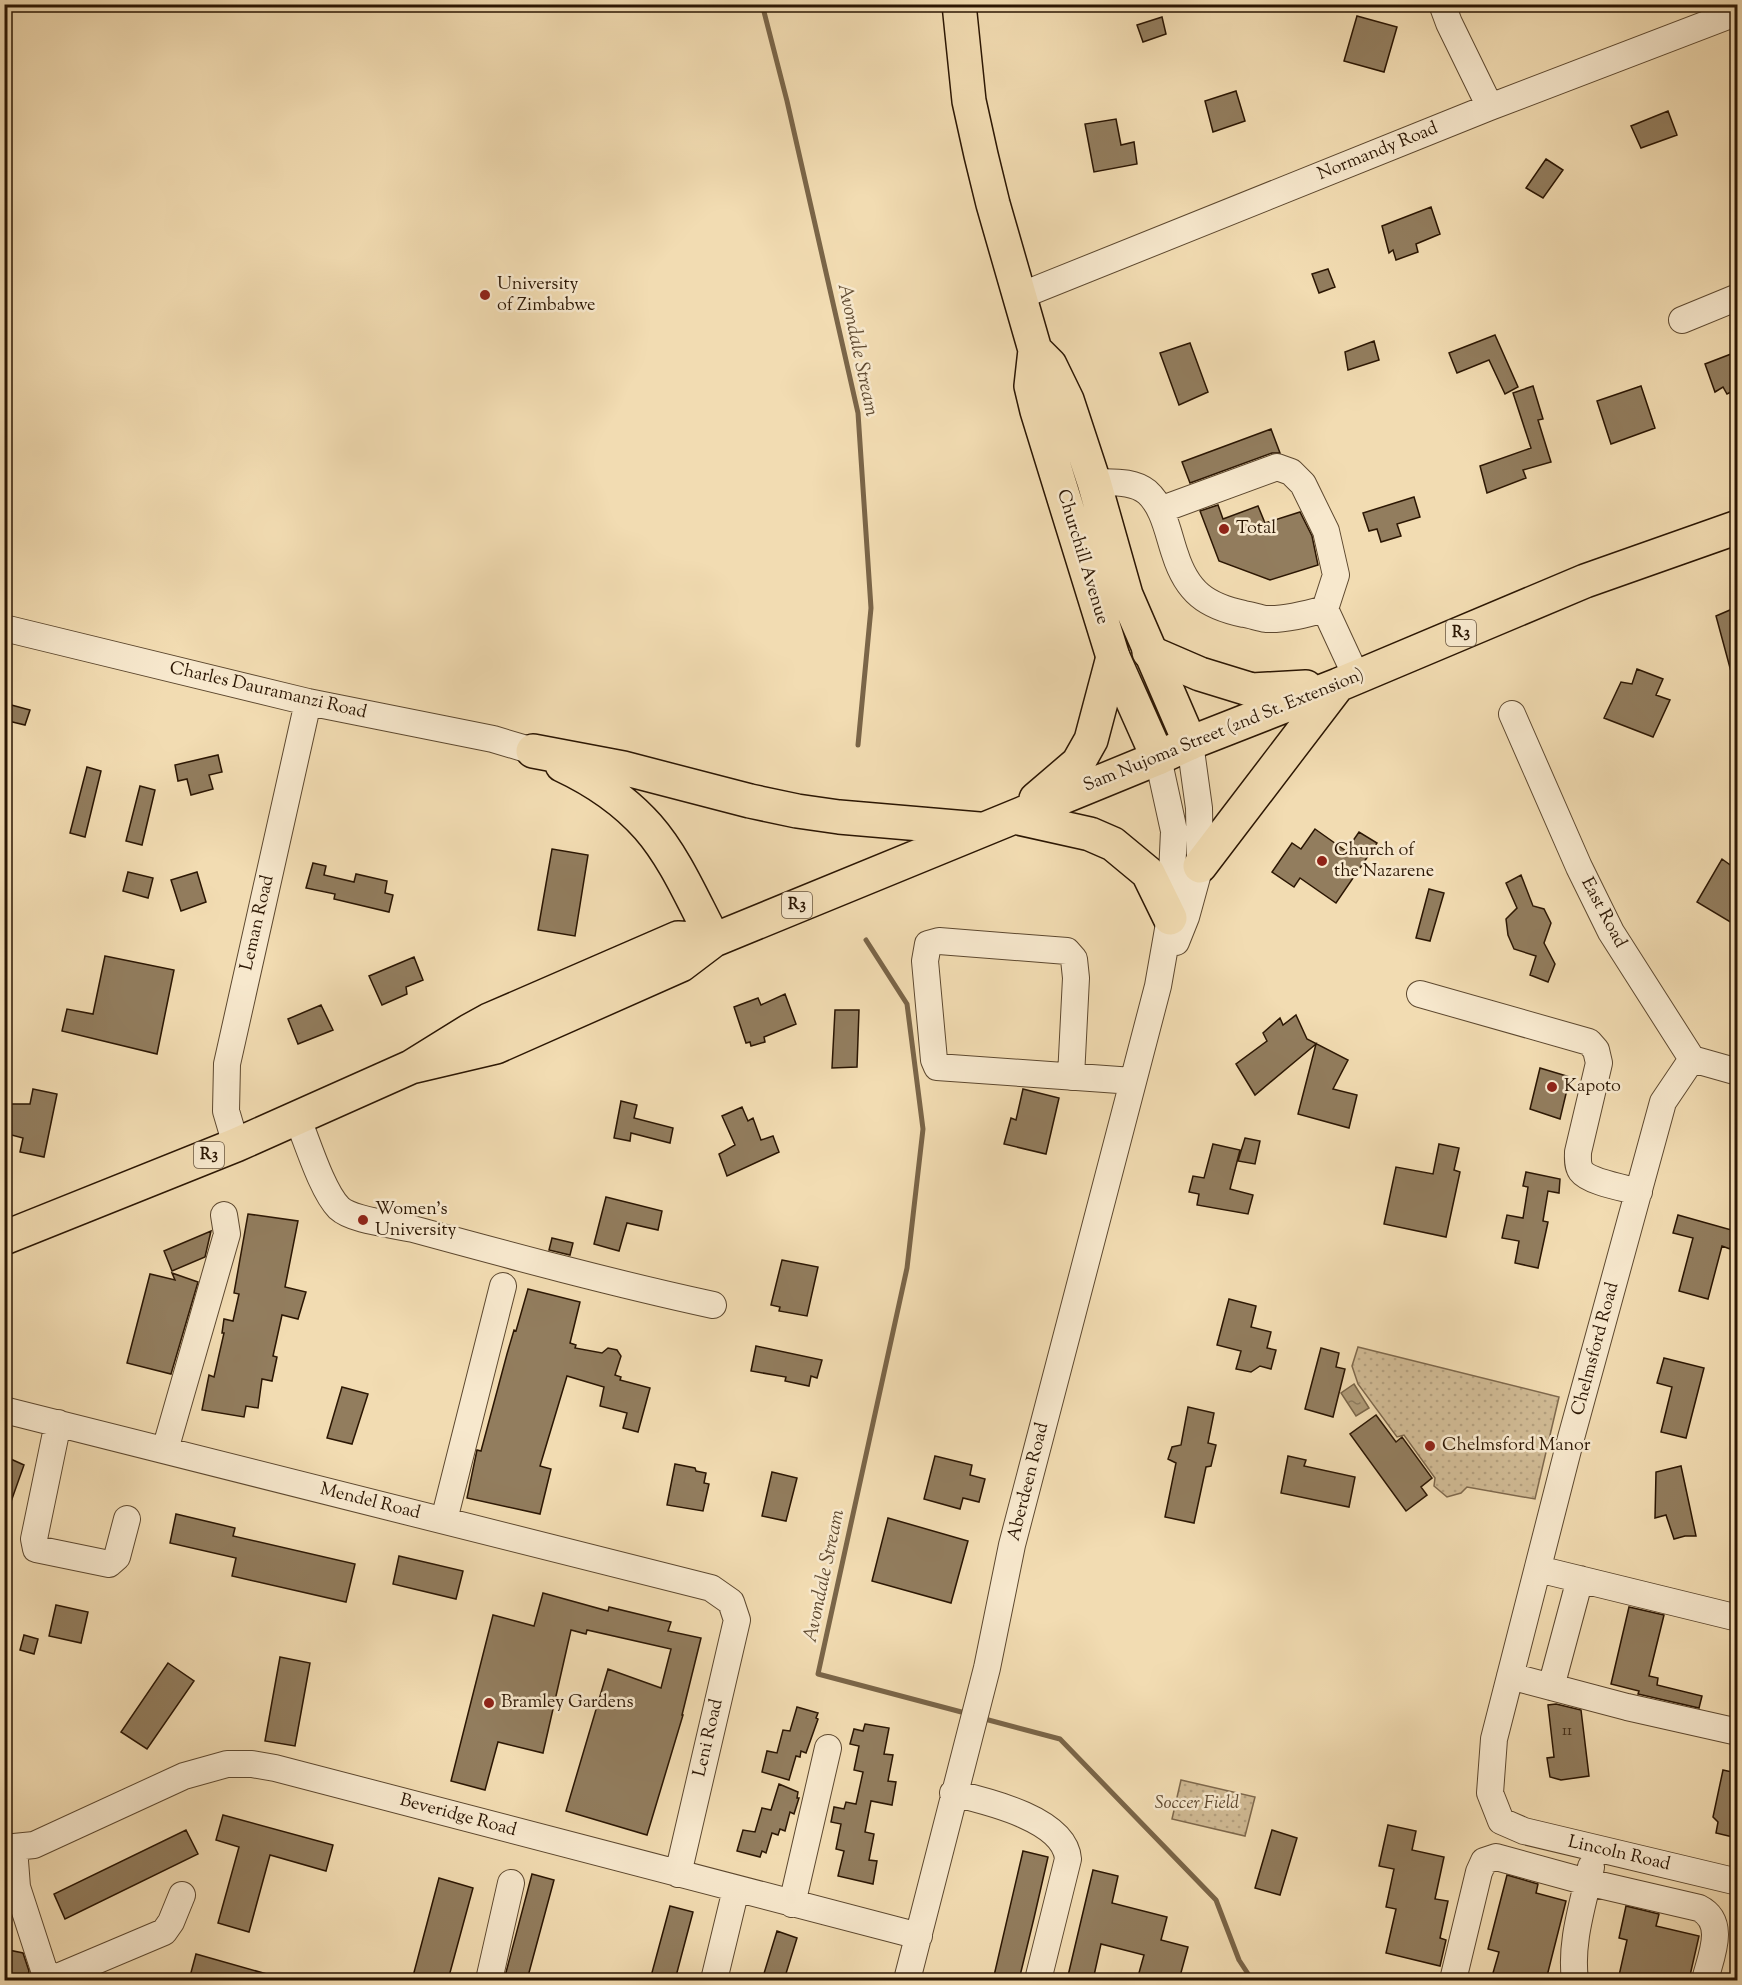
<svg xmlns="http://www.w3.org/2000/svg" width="1742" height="1985" viewBox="0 0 1742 1985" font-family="'Sorts Mill Goudy',serif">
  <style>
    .green { fill: url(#green-dots); stroke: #7e684c; stroke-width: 1.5 }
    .water { fill: url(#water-ripples); stroke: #7a6548; stroke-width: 1.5 }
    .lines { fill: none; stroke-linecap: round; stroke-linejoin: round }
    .stream { stroke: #7a6548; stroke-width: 5 }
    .building { fill: #927d5e; stroke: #2b1603; stroke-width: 1.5 }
    .minor-casing { stroke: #5d482f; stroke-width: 28 }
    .major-casing { stroke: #2b1603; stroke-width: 36 }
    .highway-casing { stroke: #2b1603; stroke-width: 36 }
    .minor { stroke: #f7e8cd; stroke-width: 26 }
    .major { stroke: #f2dcb2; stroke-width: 33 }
    .highway { stroke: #f2dcb2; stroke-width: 33 }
    .poi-dot { fill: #8f2418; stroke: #f7e8cd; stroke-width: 2 }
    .labels { text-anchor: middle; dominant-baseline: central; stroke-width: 5; stroke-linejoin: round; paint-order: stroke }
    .number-label { font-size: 15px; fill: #45301a }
    .shield { fill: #f7e8cd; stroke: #685540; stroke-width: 1.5 }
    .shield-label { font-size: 16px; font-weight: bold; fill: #2b1603 }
    .street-label { font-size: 18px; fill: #2b1603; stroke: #f7e8cd }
    .poi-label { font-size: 18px; fill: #2b1603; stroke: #f7e8cd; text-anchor: start }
    .park-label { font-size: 18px; font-style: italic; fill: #5d472e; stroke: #f7e8cd }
    .water-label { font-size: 20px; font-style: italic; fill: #5f4a31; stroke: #f7e8cd }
  </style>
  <defs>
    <pattern id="green-dots" width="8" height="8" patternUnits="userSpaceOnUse" patternTransform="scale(1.5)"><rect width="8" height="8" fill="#d0ba94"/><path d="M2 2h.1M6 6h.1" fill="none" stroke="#b39f7e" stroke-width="1.8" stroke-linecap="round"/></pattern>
    <pattern id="water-ripples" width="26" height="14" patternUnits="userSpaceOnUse" patternTransform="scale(1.5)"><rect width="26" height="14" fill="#ae9976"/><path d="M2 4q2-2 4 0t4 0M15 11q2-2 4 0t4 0" fill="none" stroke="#8e7c5f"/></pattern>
  </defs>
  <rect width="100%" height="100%" fill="#f2dcb2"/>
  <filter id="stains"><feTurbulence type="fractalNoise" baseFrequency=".00333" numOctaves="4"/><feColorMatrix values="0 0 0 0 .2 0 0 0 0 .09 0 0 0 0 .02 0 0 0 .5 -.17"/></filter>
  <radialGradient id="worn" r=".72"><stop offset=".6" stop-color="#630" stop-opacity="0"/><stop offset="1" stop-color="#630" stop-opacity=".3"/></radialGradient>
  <path class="green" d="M1358 1347 1559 1397 1535 1499 1467 1487 1461 1493 1447 1497 1434 1486 1435 1478 1404 1435 1397 1437 1358 1384 1352 1366Z
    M1181 1780 1255 1797 1245 1836 1172 1819Z"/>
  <path class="water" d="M1354 1384 1369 1408 1356 1416 1341 1393Z"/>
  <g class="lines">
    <path class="stream" d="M762 4 787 101 858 413 871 608 858 745
      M866 940 907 1004 923 1129 907 1268 818 1674 969 1714
      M981 1718 1060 1739 1216 1900 1239 1960 1252 1980"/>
  </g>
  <path class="building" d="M1357 16 1397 27 1384 72 1344 61Z
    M1162 17 1166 34 1143 42 1137 25Z
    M1236 91 1245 121 1213 132 1205 101Z
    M1668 111 1677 135 1641 148 1631 126Z
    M1116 119 1121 145 1134 142 1137 164 1094 172 1085 124Z
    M1546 159 1563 170 1543 198 1526 188Z
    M1431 207 1440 234 1416 244 1418 252 1396 260 1393 250 1389 253 1382 226Z
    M1328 269 1335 287 1319 293 1312 274Z
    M1495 335 1518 387 1505 394 1489 360 1457 373 1449 353Z
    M1374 341 1379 360 1348 370 1345 352Z
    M1190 343 1208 392 1179 405 1160 353Z
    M1731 354 1734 360 1737 359V389L1727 394 1723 387 1715 392 1705 364Z
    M1533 386 1543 419 1538 420 1551 462 1523 470 1526 478 1487 493 1480 466 1531 448 1513 393Z
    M1641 386 1655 428 1611 444 1597 401Z
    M1271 429 1280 453H1272L1190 483 1182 462Z
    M1414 497 1420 517 1397 524 1401 536 1381 542 1377 529 1369 531 1363 513Z
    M1218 505 1223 519 1258 506 1265 523 1300 512 1312 536 1318 565 1270 580 1219 561 1200 511Z
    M1737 607V679H1733L1716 616Z
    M1637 669 1663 679 1656 695 1670 700 1653 737 1604 718 1621 682 1632 684Z
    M4 703 30 710 25 725 4 720Z
    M218 755 222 772 209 775 213 789 191 795 187 779 178 781 175 765Z
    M87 767 101 771 85 837 70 833Z
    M140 786 155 790 142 845 126 841Z
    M1315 829 1346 851 1359 832 1377 843 1336 903 1300 878 1294 887 1272 872 1292 843 1301 849Z
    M552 849 588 855 575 936 538 930Z
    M1722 859 1737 870V926L1697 902Z
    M313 863 326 866 324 875 354 882 356 874 387 881 385 893 393 895 389 912 334 899 335 894 306 888Z
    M128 872 153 878 148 898 123 891Z
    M197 872 206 902 181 911 171 880Z
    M1521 875 1533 906 1544 909 1551 923 1544 943 1555 964 1548 982 1530 975 1536 956 1514 949 1508 935 1506 919 1517 908 1506 883Z
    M1429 889 1444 893 1430 941 1416 938Z
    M105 956 174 970 157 1054 62 1031 67 1009 93 1014Z
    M414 957 423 980 406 987 407 994 382 1005 369 976Z
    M785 994 796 1024 764 1037 765 1042 751 1046 750 1042 746 1043 734 1007 758 998 761 1005Z
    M321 1005 333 1030 298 1044 288 1019Z
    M835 1010H859L857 1067 832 1068Z
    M1296 1015 1307 1039 1348 1060 1333 1089 1357 1095 1349 1128 1298 1114 1316 1044 1255 1095 1236 1064 1267 1041 1263 1033 1280 1018 1283 1025Z
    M1540 1068 1570 1077 1560 1119 1530 1109Z
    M33 1089 57 1094 44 1157 20 1152 23 1138 4 1133V1104H30Z
    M1023 1089 1059 1098 1046 1154 1004 1144 1011 1118 1016 1120Z
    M621 1101 637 1105 634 1118 673 1128 670 1143 631 1133 630 1141 614 1138Z
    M742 1107 748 1121 753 1118 761 1140 773 1136 779 1152 727 1176 719 1154 735 1145 722 1116Z
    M1245 1138 1260 1141 1255 1164 1238 1161Z
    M1213 1144 1240 1150 1230 1189 1253 1195 1248 1214 1197 1205 1199 1194 1189 1192 1193 1176 1204 1178Z
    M1439 1144 1459 1148 1454 1170 1460 1172 1446 1237 1384 1224 1396 1167 1433 1174Z
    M1526 1172 1560 1179 1559 1193 1548 1191 1543 1221 1548 1222 1538 1268 1515 1263 1519 1241 1502 1238 1507 1215 1523 1218 1528 1187 1523 1186Z
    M606 1197 662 1211 658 1230 627 1223 619 1251 594 1244Z
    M248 1214 298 1221 285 1287 306 1292 298 1319 282 1315 273 1356 277 1357 272 1381 262 1379 258 1408 246 1406 244 1417 202 1410 209 1375 214 1377 224 1333H222L224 1319 233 1321 239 1294 234 1293Z
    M1678 1215 1735 1231 1730 1249 1722 1246 1708 1299 1679 1291 1693 1238 1673 1233Z
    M211 1231 205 1257 172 1271 164 1251Z
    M552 1238 573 1243 570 1255 549 1250Z
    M782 1260 818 1267 807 1316 779 1311 780 1307 771 1305Z
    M172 1273 198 1282 171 1374 127 1363 150 1274 175 1280Z
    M528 1289 580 1302 570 1343 576 1345 575 1348 602 1353 608 1348 617 1350 621 1356 615 1375 621 1377 620 1380 650 1388 638 1432 623 1428 627 1413 600 1406 604 1387 567 1376 540 1466 551 1469 540 1514 467 1498 477 1450 481 1451 507 1354 514 1330 516 1331Z
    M1229 1299 1256 1306 1251 1327 1271 1332 1267 1348 1276 1350 1271 1369 1260 1366 1251 1372 1236 1369 1241 1351 1217 1345Z
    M756 1346 822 1360 817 1378 811 1376 809 1386 785 1381 786 1377 751 1371Z
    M1321 1348 1339 1353 1336 1367 1345 1369 1333 1417 1305 1409Z
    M1664 1358 1704 1368 1686 1438 1661 1432 1672 1387 1657 1383Z
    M342 1387 368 1394 352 1444 327 1438Z
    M1188 1407 1214 1413 1208 1443 1216 1445 1211 1466 1206 1467 1194 1523 1165 1517 1176 1463 1168 1459 1172 1447 1181 1445Z
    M1376 1415 1396 1442 1402 1437 1432 1478 1421 1487 1427 1495 1406 1511 1350 1434Z
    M4 1456 24 1465 7 1513H4Z
    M935 1456 972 1465 970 1475 985 1479 979 1502 963 1498 960 1509 924 1499Z
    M1288 1456 1306 1460 1304 1466 1355 1477 1349 1507 1281 1493Z
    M675 1464 695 1468 696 1471 706 1473 704 1483 709 1484 703 1511 667 1505Z
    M1681 1466 1696 1536H1685L1674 1539 1666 1515 1655 1518 1656 1472Z
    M772 1472 797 1478 786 1521 762 1516Z
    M176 1514 235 1528 233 1536 355 1564 346 1602 232 1576 236 1558 170 1543Z
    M888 1518 968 1541 951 1603 872 1581Z
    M399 1556 463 1571 456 1599 393 1584Z
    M543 1593 608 1611 609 1607 671 1622 668 1631 701 1638 682 1715H683L647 1835 566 1811 608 1669 661 1688 671 1649 587 1630 586 1634 571 1630 543 1753 498 1742 485 1790 451 1781 493 1615 534 1626Z
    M56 1605 88 1612 81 1643 49 1636Z
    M1629 1607 1664 1615 1649 1676 1658 1678 1657 1685 1702 1696 1699 1708 1638 1694 1639 1691 1611 1684Z
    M24 1635 38 1639 34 1654 20 1650Z
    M280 1657 310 1663 295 1746 265 1741Z
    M168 1663 194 1681 147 1749 121 1732Z
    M1556 1704 1581 1710 1589 1776 1561 1780 1550 1777 1547 1758 1554 1757 1548 1705Z
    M797 1707 818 1713 816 1718 818 1719 806 1753 801 1751 800 1757 796 1756 789 1780 762 1772 767 1751 777 1753 783 1730 790 1731Z
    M865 1724 889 1728 884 1754 893 1755 888 1781 896 1782 892 1805 871 1801 865 1832 874 1834 869 1860 877 1861 873 1884 838 1876 844 1851 836 1849 841 1824 831 1822 834 1807 844 1809 846 1802 856 1804 863 1772 854 1770 859 1746 850 1744 854 1729 863 1731Z
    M1723 1770 1737 1773V1838L1716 1833 1718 1822 1713 1817Z
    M779 1784 798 1792 797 1798H799L794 1814 790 1812 785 1831 780 1829 778 1835 772 1833 766 1853 762 1851 760 1857 737 1851 743 1830 755 1832 762 1808 771 1810Z
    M223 1815 333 1845 326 1871 270 1855 249 1932 218 1923 239 1847 216 1840Z
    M1388 1825 1416 1831 1412 1850 1444 1857 1435 1899 1448 1901 1440 1938 1446 1940 1440 1966 1386 1953 1396 1909 1386 1907 1394 1869 1379 1866Z
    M186 1830 198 1854 65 1919 54 1894Z
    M1272 1830 1297 1838 1280 1895 1255 1888Z
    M1023 1851 1048 1857 1034 1918 1019 1980H993Z
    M1093 1870 1118 1876 1112 1903 1167 1917 1161 1940 1188 1947 1179 1980H1137L1144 1955 1101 1944 1093 1980H1067Z
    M532 1874 554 1880 527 1980H504Z
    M1507 1875 1538 1884 1536 1893 1566 1901 1546 1980H1491L1499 1952 1488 1949Z
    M439 1878 473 1888 448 1980H412Z
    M670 1906 693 1912 675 1980H650Z
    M1626 1906 1659 1914 1656 1926 1699 1936 1689 1980H1618L1627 1940 1619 1938Z
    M777 1931 797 1938 784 1980H762Z
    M4 1949 23 1953 29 1971 27 1980H4Z
    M196 1954 274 1976V1980H189Z"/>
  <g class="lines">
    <defs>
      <path id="minor" d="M1442 4 1449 23 1490 107
        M1020 296 1490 107 1738 12
        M1682 320 1738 297
        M1094 482C1111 483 1132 480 1147 492 1164 507 1168 534 1175 554 1187 592 1206 606 1244 614 1251 615 1259 618 1266 619 1285 620 1307 614 1325 609L1356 676
        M1160 510 1277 467 1291 472 1303 484 1326 531 1336 575 1325 609
        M4 628 308 702 493 739 533 751
        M1512 714 1579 867 1611 932 1692 1059 1738 1072
        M1176 942 1186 917 1200 866 1199 808 1190 743
        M1420 994 1589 1042 1596 1050 1599 1063 1578 1152C1578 1158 1577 1165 1581 1171 1589 1182 1625 1188 1639 1192
        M1692 1059 1663 1102 1571 1438 1494 1739 1490 1793 1501 1821 1524 1831 1738 1882
        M1071 1077 1076 978 1074 959 1067 951 939 941 928 944 925 961 934 1060 937 1067 1133 1081
        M297 1117C307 1141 322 1191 339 1208 353 1221 393 1224 413 1229 512 1256 612 1283 713 1305
        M236 1145 226 1111 227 1064 308 702
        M4 1410 711 1588 731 1602 737 1620 678 1874
        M58 1423 34 1539 36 1549 109 1564 117 1557 127 1519
        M165 1450 227 1234 224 1215
        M444 1520 503 1286
        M1538 1569 1738 1618
        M1510 1676 1627 1707 1738 1732
        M1551 1687 1580 1579
        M953 1793C986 1801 1065 1819 1068 1859L1038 1980
        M4 1848 34 1845 184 1776 227 1764H252L275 1768 919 1936
        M14 1848 17 1887 44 1970 52 1977 60 1976 164 1932 171 1922 182 1895
        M792 1904 828 1748
        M489 1980 511 1883
        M714 1980 736 1889
        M907 1980 987 1668 1012 1545 1158 986 1170 918 1174 831 1158 758
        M1453 1980 1479 1872 1484 1861 1496 1857 1587 1882 1699 1908C1727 1922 1711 1956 1705 1980
        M1575 1980C1570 1942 1583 1905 1591 1867"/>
      <path id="major" d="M959 4 969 101 981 155 993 204 1035 350 1031 386 1037 411 1113 657 1158 758
        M1035 350 1050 365 1067 400 1094 482 1126 595 1190 743"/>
      <path id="highway" d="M1149 652 1200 674 1252 690 1306 687
        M533 751 623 768 750 801 797 811 839 817 979 829
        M562 765C594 780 624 800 648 827 676 859 694 903 714 940
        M1036 799 1078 763 1091 740 1113 657
        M1014 817 1090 834 1113 844 1148 873 1170 918
        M1200 866 1338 685
        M411 1067 496 1047 681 965 714 940 1158 758 1190 743 1338 685 1585 581 1738 527
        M4 1238 236 1145 411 1067 469 1031 489 1020 678 938 714 940"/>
    </defs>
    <use href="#minor" class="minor-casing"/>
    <use href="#major" class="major-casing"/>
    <use href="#highway" class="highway-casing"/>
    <use href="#minor" class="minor"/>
    <use href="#major" class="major"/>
    <use href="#highway" class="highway"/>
  </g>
  <g class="poi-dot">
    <circle cx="485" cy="295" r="6"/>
    <circle cx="1224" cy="529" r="6"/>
    <circle cx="1322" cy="861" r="6"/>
    <circle cx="1552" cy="1087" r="6"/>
    <circle cx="363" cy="1220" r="6"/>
    <circle cx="1430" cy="1446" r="6"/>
    <circle cx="489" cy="1703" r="6"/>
  </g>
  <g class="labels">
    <g class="number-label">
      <text x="1567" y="1731">11</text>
    </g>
    <g class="shield">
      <rect x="1446" y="620" width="30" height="26" rx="4.5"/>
      <rect x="782" y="892" width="30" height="26" rx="4.5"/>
      <rect x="194" y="1142" width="30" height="26" rx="4.5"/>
    </g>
    <g class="shield-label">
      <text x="1461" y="633">R3</text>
      <text x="797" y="905">R3</text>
      <text x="209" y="1155">R3</text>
    </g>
    <g class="street-label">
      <text transform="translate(1378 152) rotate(-22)">Normandy Road</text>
      <text transform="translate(1082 557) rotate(73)">Churchill Avenue</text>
      <text transform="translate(268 691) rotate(13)">Charles Dauramanzi Road</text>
      <text transform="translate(1224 731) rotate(-22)">Sam Nujoma Street (2nd St. Extension)</text>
      <text transform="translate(1603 913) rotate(62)">East Road</text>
      <text transform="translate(258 923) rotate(-77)">Leman Road</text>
      <text transform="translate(1596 1349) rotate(-75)">Chelmsford Road</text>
      <text transform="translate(1029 1482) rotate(-76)">Aberdeen Road</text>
      <text transform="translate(370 1502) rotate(14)">Mendel Road</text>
      <text transform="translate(709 1738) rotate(-77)">Leni Road</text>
      <text transform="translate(458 1816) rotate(15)">Beveridge Road</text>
      <text transform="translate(1619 1854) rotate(13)">Lincoln Road</text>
    </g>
    <g class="poi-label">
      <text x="497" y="285">University<tspan x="497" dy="21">of Zimbabwe</tspan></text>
      <text x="1236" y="529">Total</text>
      <text x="1334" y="851">Church of<tspan x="1334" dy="21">the Nazarene</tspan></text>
      <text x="1564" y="1087">Kapoto</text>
      <text x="375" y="1210">Women's<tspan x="375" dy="21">University</tspan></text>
      <text x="1442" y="1446">Chelmsford Manor</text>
      <text x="501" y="1703">Bramley Gardens</text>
    </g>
    <g class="park-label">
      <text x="1197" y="1804">Soccer Field</text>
    </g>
    <g class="water-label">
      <text transform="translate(857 350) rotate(78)">Avondale Stream</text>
      <text transform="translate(825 1576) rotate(-78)">Avondale Stream</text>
    </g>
  </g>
  <rect width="1742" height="1985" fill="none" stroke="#f2dcb2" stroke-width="24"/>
  <rect x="6" y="6" width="1730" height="1973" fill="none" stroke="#2b1603" stroke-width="3"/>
  <rect x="12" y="12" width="1718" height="1961" fill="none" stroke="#2b1603" stroke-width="1.5"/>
  <rect width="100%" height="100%" filter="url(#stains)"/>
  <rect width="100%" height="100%" fill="url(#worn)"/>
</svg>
